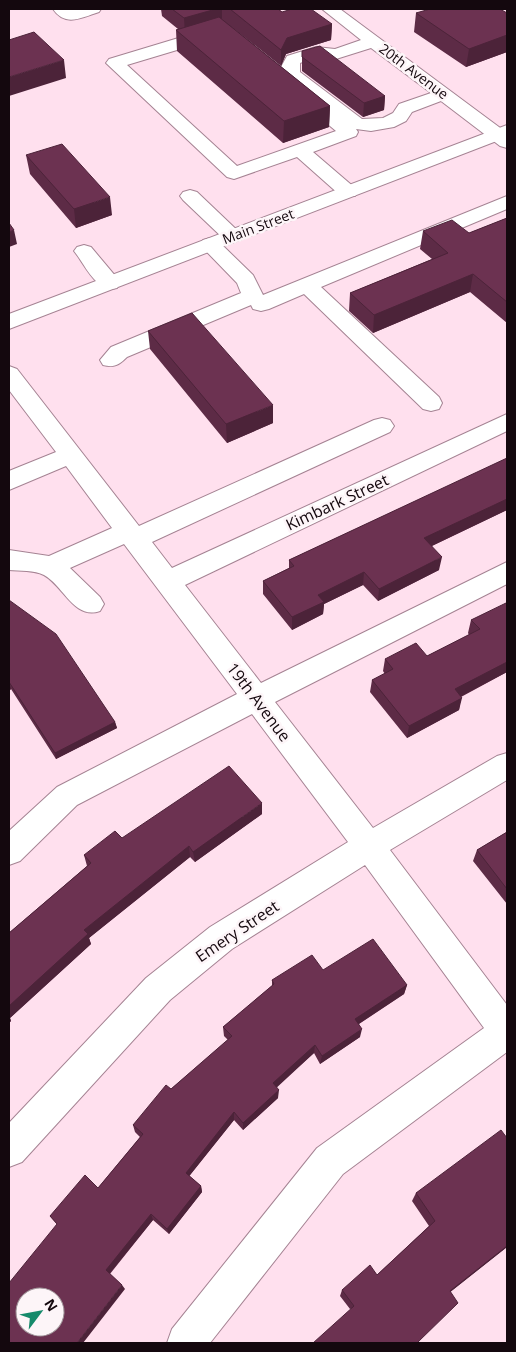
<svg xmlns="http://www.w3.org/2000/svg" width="516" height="1352" viewBox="0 0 516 1352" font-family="'Open Sans',sans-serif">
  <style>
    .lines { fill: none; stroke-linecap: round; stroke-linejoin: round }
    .minor-casing { stroke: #a58393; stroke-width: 2 }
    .highway-casing { stroke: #a58393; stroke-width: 2 }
    .minor { fill: #fff; fill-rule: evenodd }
    .highway { fill: #fff; fill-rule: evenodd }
    .wall { fill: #5d2b46 }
    .shaded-wall { fill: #4c2339 }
    .building { fill: #6c3251; stroke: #4c2339; fill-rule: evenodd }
    .labels { text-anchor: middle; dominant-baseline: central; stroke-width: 5; stroke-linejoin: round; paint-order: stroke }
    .far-street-label { font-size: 14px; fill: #14080e; stroke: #fdf5f8 }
    .street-label { font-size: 16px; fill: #14080e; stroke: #fdf5f8 }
  </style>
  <rect width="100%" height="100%" fill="#ffe0ee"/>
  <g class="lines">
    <defs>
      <path id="minor" d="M53 9H101L99 12C81 18 65 27 53 9Z
        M322 9H340L507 133V148L500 146 441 101 412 112 406 121 394 127 371 131 356 129 358 132 356 136 313 152 355 188 358 192 355 196H341L297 157 234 179 227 177 106 63 109 59 205 30H217L219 34 217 38 127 65 237 166 336 131 295 97 292 93 299 88 286 78 281 67 287 56 316 47 335 49 361 40ZM371 48 431 93 399 104 393 113 383 118 362 119 300 72V63L317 57 336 59Z
        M190 190 197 192 239 232 242 236 239 240 232 242 225 240 183 200 180 196 183 192Z
        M507 196V209L321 287 439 397 442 403 439 409 431 411 423 409 304 294 269 309 261 311 253 309 251 305 127 357C119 365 114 368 103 365L100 360 111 347 241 293 237 283 203 248 200 244 203 240 210 238 217 240 253 275 263 295Z
        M84 245 91 247 117 278 120 283 117 288C98 293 87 269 77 255L74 251 77 247Z
        M9 366 17 369 139 526 374 420 382 418 390 420 394 426 390 432 152 542 172 568 507 414V431L185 585 261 683 507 562V584L275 702 373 828 497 756 507 753V780L390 850 507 1005V1052L343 1174 210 1343H167L172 1329 317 1148 484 1028 365 865 232 949 170 1000 22 1162 9 1167V1123L146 978 210 927 348 842 252 714 77 805 20 861 9 865V831L57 787 237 694 124 544 70 568 100 597 104 604 100 611C74 620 64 586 44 575 35 570 19 571 9 570V550L49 556 112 528 66 466 9 490V471L56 452 9 390Z"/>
      <path id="highway" d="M507 125V137L9 329V314Z"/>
    </defs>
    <use href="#minor" class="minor-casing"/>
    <use href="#highway" class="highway-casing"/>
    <use href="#minor" class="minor"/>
    <use href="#highway" class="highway"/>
  </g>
  <path class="wall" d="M161 9H278L282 12 332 24 331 40 286 54 281 66 228 24 330 106 329 127 283 143 177 51 176 30 178 29 162 16Z
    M416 13H507V52L466 67 414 32Z
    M302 51 385 96 384 110 363 117 302 71Z
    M26 155 112 215 76 228 30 174Z
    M507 218V323L470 292 373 333 349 311 350 293 432 259 420 249 423 231 469 233Z
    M148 331 273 423 227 443 150 349Z
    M507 454V510L432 546 439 570 378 601 363 585 324 604 323 614 292 630 263 594V581L289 568V560L506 459Z
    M9 600 115 722 117 728 56 759 11 689 9 691Z
    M507 605V672L461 697 459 710 407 738 370 692 372 680 385 674 383 671 385 659 427 656 469 635 468 633 471 620Z
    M262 814 195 862 190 857 89 938 91 944 10 1018 11 1021 9 1023V933L87 866 84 855 122 838Z
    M507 832V904L473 861 477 850Z
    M323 970 407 985 404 994 359 1024 360 1037 320 1064 314 1053 276 1087 278 1098 243 1130 234 1120 189 1176 201 1186 202 1192 169 1234 153 1220 110 1274 125 1289 57 1224 50 1216 98 1188 140 1137 135 1132 133 1125 171 1089 228 1040 224 1036 223 1027 272 986V980Z
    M507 1138V1247L450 1292 350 1309 340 1296 342 1290 377 1275 429 1226 412 1201 416 1193Z"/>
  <path class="shaded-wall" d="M216 9H222V23L185 34 184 18Z
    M332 24 331 40 286 54 281 66V50L287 38Z
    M507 35V52L466 67 469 49Z
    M64 60 66 78 9 96V77Z
    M385 96 384 110 363 117 364 103Z
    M330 106 329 127 283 143 284 121Z
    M110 197 112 215 76 228 74 209Z
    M14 230 17 244 9 247V232Z
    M473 274 470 292 373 333 374 315Z
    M273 405V423L227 443 226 424Z
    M507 499V510L421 551 424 538Z
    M442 557 439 570 378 601 379 589Z
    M364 572 363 585 324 604 323 614 292 630V617L318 595Z
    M507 662V672L452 701 455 689Z
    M9 682 11 689 9 691Z
    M462 698 459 710 407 738 409 726Z
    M115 722 117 728 56 759 55 753Z
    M262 803V814L195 862 193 852Z
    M189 846 190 857 89 938 91 944 10 1018 11 1021 9 1023V1006L84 930Z
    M407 985 404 994 354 1027 355 1019Z
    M362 1029 360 1037 320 1064 322 1056Z
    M315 1045 314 1053 273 1091V1083Z
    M279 1090 278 1098 243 1130V1123Z
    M234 1112V1120L187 1179 186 1173Z
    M201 1186 202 1192 169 1234 167 1229Z
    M151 1214 153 1220 109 1274 106 1270Z
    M507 1246V1247L444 1297 450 1291Z
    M122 1285 125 1289 83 1343H77Z"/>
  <path class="building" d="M172 9H216L184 18Z
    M230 9H278L282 12 292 9H311L332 24 287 38 281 50Z
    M430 9H500L507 13V35L469 49 416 13Z
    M219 17 330 106 284 121 176 30Z
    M34 32 64 60 9 77V40Z
    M320 46 385 96 364 103 302 57V51Z
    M62 144 110 197 74 209 26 155Z
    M507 218V302L473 274 374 315 350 293 448 253 423 231 452 220 469 233Z
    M9 223 14 230 9 232Z
    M192 313 273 405 226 424 148 331Z
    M507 458V499L424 538 442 557 379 589 364 572 318 595 324 602 292 617 263 581 294 566 289 560Z
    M9 600 56 634 115 722 55 753 9 682V683Z
    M506 603 507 605V662L455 689 462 698 409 726 372 680 393 669 385 659 416 643 427 656 480 629 471 620Z
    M229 766 262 803 193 852 189 846 84 930 88 934 9 1006V933L91 863 84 855 115 831 122 838Z
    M507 832V889L477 850Z
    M373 939 407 985 355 1019 362 1029 322 1056 315 1045 273 1083 279 1090 243 1123 234 1112 186 1173 201 1186 167 1229 151 1214 106 1270 122 1285 77 1343H9V1283L57 1224 50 1216 85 1175 98 1188 143 1134 133 1125 166 1085 171 1089 232 1036 223 1027 274 984 272 980 312 955 323 970ZM25 1297H55V1327H25Z
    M501 1130 507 1138V1246L450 1291 458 1303 417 1343H313L354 1306 342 1290 370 1265 377 1275 435 1221 416 1193Z"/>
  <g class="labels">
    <g class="far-street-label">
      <text transform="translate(414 71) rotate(37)">20th Avenue</text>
      <text transform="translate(258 226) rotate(-21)">Main Street</text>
    </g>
    <g class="street-label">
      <text transform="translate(337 502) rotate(-25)">Kimbark Street</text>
      <text transform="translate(259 702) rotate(53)">19th Avenue</text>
      <text transform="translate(237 931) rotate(-34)">Emery Street</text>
    </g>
  </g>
  <rect width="516" height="1352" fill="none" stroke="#14080e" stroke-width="20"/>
  <g transform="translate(40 1312) rotate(58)"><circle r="24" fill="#fdf5f8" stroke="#a0969a"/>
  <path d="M0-4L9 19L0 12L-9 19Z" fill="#168a6b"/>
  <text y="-8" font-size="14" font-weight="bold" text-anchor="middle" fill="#14080e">N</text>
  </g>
</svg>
